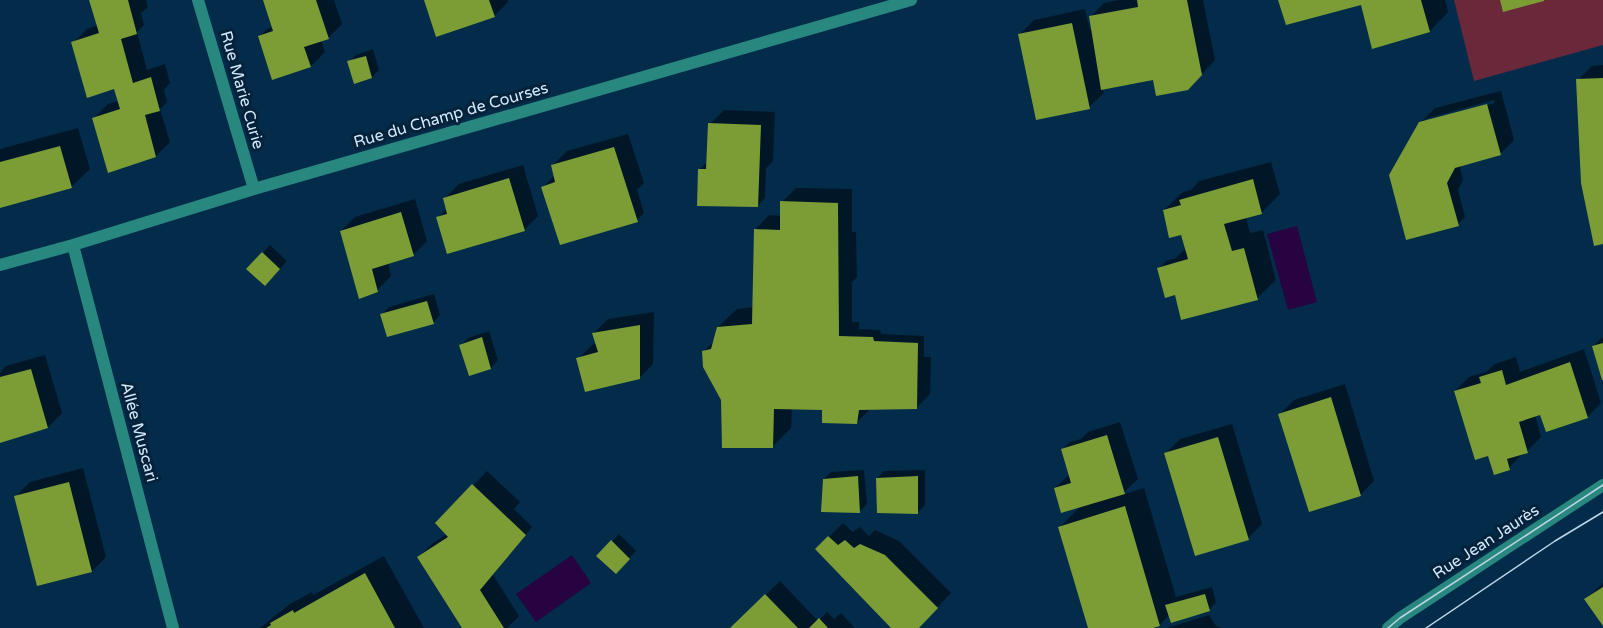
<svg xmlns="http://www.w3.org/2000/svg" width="1603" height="628" viewBox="0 0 1603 628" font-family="'Varela Round',sans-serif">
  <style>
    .green { fill: #69293b }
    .water { fill: #280342 }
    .shadow { fill: #0007; fill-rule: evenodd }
    .building { fill: #7c9c36 }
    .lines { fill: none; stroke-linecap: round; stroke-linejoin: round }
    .street { stroke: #28877e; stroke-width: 12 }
    .tram { stroke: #bdd5e9; stroke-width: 1.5 }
    .labels { text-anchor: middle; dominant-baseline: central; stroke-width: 6; stroke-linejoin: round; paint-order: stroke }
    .street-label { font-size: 16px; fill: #d3e9fc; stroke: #042239 }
  </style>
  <rect width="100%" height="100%" fill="#022c4a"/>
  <path class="green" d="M1454 0H1603V45L1474 81Z"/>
  <path class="water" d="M1297 226 1317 302 1288 310 1267 234Z
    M572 555 591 583 536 622 516 594Z"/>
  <path class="shadow" d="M91 0H146L148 7 141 13 144 25 137 32 147 70 165 64 170 83 164 90 167 102 160 109 170 142 156 156 94 118 108 104 119 101 115 87 73 43 87 29 98 25Z
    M264 0H334L342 24 328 38 321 40 325 52 311 66 273 78 259 37 267 29 273 27Z
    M425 0H507L508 2 494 16Z
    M1119 0H1203L1215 60 1202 74 1154 79 1102 88 1104 93 1089 107 1020 34 1034 20 1085 9 1090 30H1092L1090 17 1104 3Z
    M1280 0H1445L1448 12 1430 31 1362 3Z
    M373 49 379 70 372 77 349 62 356 55Z
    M1603 65V243L1578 80 1592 66Z
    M1501 91 1514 140 1500 154 1462 164 1460 168 1463 180 1458 190 1465 217 1458 224 1420 123 1435 108ZM1494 100 1495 103 1425 122V119Z
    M724 110 775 112 773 161 766 168 765 198 758 205 699 170 708 161 710 124Z
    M78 128 90 169 71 187 0 207V149Z
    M628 134 644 183 637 190 644 213 637 220 543 187 555 175 552 166 567 151Z
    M1271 162 1280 194 1261 213 1246 217 1250 233 1263 230 1276 280 1257 298 1176 293 1159 269 1166 261 1176 258 1186 248 1182 233 1164 210 1183 192 1191 190 1199 181Z
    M523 165 538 216 524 230 438 218 447 208 445 198 459 184Z
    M796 188 852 189V232H856L857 277 852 282V322H859V329L880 330 881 334 924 336V357H931L930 394 916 408H871L857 422 823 409 792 408 791 428 772 447 722 399 703 352 715 340 718 327 737 309 753 307 755 230 769 215 782 216V202Z
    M415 199 427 241 413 255 388 263 391 276 377 290 341 231 355 217Z
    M270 245 287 261 272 277 248 269Z
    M434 294 440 315 433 323 382 314 389 307Z
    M654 312 653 364 639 378 578 359 592 345 597 343 594 333 608 319Z
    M489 331 498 360 491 368 470 374 461 345 468 338Z
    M1603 337V377L1593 346Z
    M1584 349 1601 403 1587 417 1541 413 1535 415 1541 437 1527 451 1523 453 1509 468 1489 454 1455 391 1469 377 1486 372 1495 364 1516 357 1520 372Z
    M45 355 62 413 48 427 0 441V373L6 366Z
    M1345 384 1374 481 1360 495 1280 414 1294 400Z
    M1120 422 1138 479 1121 495 1144 488 1176 597 1212 587 1216 602 1209 610 1170 614 1160 625 1148 628H1090L1060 527 1082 505 1055 488 1070 474 1062 450 1070 442 1081 439 1088 432Z
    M1232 424 1262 524 1248 538 1166 453 1180 439Z
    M83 468 106 557 92 571 38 584 16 496 30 482Z
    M864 470 867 504 859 512 824 479 831 472Z
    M925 470V505L917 513 877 478 884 471Z
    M487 471 520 502 514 509 532 527 493 575 519 616 507 628H464L419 557 433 543 447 534 438 523Z
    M843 523 853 532 860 527 869 536 875 530 899 541 951 593 918 628H893L817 549Z
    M619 534 636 551 616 572 599 556Z
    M384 556 424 628H260L290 604 312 592 313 595Z
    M780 581 818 621 827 612 834 619 841 613 855 628H732Z
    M1603 583V623L1586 599Z
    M1209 615 1216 626 1222 628H1167Z"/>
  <path class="building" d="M89 0H128L137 34 121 39 133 83 151 77 160 111 145 115 156 157 108 173 92 118 120 109 114 89 87 98 71 42 99 33Z
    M263 0H316L329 39 304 47 311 67 272 80 258 36 273 31Z
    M424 0H489L495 17 436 37Z
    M1137 0H1187L1202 75 1188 90 1156 96 1153 80 1101 90 1089 16 1138 7Z
    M1278 0H1421L1430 32 1372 49 1361 5 1286 25Z
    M1500 0H1544V1L1503 12Z
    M1072 23 1090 109 1036 120 1018 34Z
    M366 56 372 78 354 84 347 61Z
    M1603 78V244L1594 246 1581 183 1576 79Z
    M1487 104 1501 155 1455 168 1447 183 1459 226 1406 240 1389 175 1419 122Z
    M708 123 761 125 758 207 697 206 698 169H706Z
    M60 146 72 188 0 208V162Z
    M614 147 638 222 560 245 541 187 555 182 551 165Z
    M509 178 525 231 447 254 436 217 447 214 443 198Z
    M1253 179 1262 214 1224 224 1232 251 1244 248 1258 300 1181 320 1175 295 1165 298 1157 268 1188 259 1181 235 1169 238 1163 210 1181 205 1179 200Z
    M780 201 838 203 839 336 873 337 874 341 918 343 917 409 859 410 857 424 822 423V410L774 409 773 448H722L721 400 703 367 702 351 711 349 717 327 752 324 754 229 780 230Z
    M401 212 414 256 372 269 378 292 359 299 340 231Z
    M262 252 280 269 265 286 246 269Z
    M427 301 434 324 387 337 380 314Z
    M640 325V379L585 392 576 358 598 352 592 333Z
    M482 337 491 369 469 376 459 345Z
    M1603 343V380H1602L1592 346Z
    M1570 362 1588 418 1546 432 1540 415 1519 422 1528 453 1507 459 1510 470 1494 475 1488 456 1475 460 1454 391 1481 383 1479 377 1502 370 1506 385Z
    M31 369 48 428 0 443V377Z
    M1331 397 1361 496 1309 512 1278 414Z
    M1107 435 1125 494 1061 513 1054 488 1071 483 1061 449Z
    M1218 437 1249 540 1195 556 1164 453Z
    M858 476 860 513 821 512 823 479Z
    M918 476V514L877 513 876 478Z
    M69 482 92 572 37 586 14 496Z
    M472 484 526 535 480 590 504 628H462L417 557 448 537 435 523Z
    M1125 506 1160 626 1153 628H1088L1058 527Z
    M828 536 838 545 845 540 854 548 860 544 885 555 938 608 919 628H891L815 549Z
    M611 540 630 559 616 574 596 556Z
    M365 573 395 628H266L271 625 270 623 293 610 294 613Z
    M1603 587V626L1584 599Z
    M765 594 798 628H730Z
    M1205 594 1210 611 1171 623 1165 605Z
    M819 618 828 628H809Z"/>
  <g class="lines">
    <path class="street" d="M198 0 254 189
      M73 245 173 628
      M0 265 73 245 254 189 911 0
      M1388 628 1400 618 1603 485"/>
    <path class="tram" d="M1388 628 1400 618 1603 485
      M1426 628 1555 541 1603 512"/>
  </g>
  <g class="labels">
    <g class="street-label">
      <text transform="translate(242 90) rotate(74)">Rue Marie Curie</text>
      <text transform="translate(451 115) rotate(-16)">Rue du Champ de Courses</text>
      <text transform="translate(139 432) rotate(75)">Allée Muscari</text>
      <text transform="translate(1486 542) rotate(-33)">Rue Jean Jaurès</text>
    </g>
  </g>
</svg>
